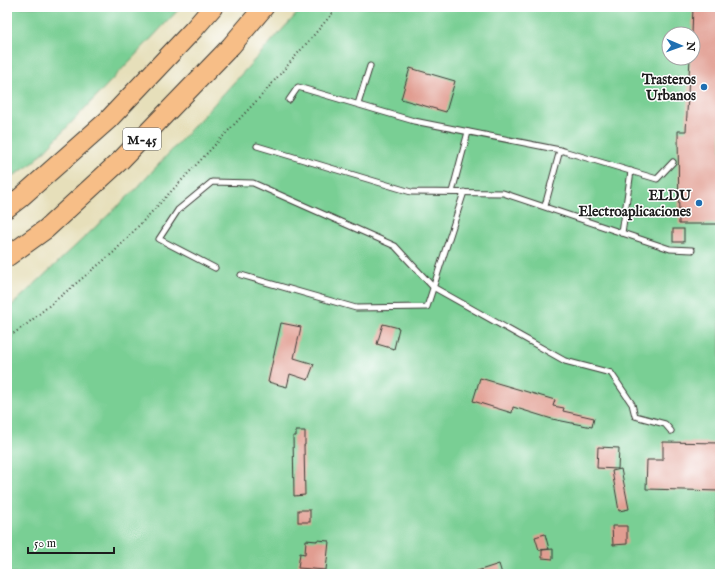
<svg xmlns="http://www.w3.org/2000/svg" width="727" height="581" viewBox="0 0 727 581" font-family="'IM FELL English',serif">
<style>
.green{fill:#79cf94;stroke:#4a7658;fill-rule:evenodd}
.building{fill:#e19d91}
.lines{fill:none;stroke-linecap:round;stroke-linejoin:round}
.lane-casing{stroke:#3a3934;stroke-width:7}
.highway-casing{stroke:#3a3934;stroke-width:21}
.path{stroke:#3a3934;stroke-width:2;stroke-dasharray:1 3;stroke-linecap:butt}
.lane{stroke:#fff;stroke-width:5}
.highway{stroke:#f7be87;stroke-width:19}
.poi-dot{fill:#1f6fb2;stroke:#fff;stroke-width:1.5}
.labels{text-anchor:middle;stroke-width:3;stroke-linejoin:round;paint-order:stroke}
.shield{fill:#fff;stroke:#606060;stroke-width:1}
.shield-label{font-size:13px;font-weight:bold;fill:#1c1c1c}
.poi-label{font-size:14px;font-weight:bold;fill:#1c1c1c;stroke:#fff;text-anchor:end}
</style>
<rect width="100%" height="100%" fill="#fff"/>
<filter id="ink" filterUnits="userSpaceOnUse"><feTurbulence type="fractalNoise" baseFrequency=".025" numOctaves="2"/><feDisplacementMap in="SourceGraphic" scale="8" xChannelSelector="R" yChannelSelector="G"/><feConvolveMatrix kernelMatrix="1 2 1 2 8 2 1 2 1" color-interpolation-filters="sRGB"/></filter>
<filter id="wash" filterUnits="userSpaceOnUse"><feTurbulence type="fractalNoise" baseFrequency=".012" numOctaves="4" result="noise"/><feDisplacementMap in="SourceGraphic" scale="16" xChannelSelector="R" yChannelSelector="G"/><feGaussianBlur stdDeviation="0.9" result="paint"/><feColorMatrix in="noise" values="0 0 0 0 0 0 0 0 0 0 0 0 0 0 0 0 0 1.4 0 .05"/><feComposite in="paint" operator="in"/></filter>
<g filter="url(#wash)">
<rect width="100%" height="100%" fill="#e6dfba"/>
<g class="green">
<polygon points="7,7 181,7 33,163 7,180"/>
<path d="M303,7H720V574H7V310L137,188ZM669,34H693V58H669Z"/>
</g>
<g id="blocks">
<g class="building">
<polygon points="693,7 720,7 720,224 679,224 678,131 686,131 690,58 693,58 693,34 692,34"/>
<polygon points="410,68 455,81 446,112 401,99"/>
<rect x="673" y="229" width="11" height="13"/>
<polygon points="281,323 301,327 294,358 314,364 308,380 290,374 287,387 268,382"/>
<polygon points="383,324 399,328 394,349 377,344"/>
<polygon points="480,378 555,400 553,406 564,408 563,411 594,418 592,427 552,419 513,407 512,413 473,401"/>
<polygon points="296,431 305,431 305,445 304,445 305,495 294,496 293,436 296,436"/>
<polygon points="663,442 720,443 720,491 646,489 647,460 663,460"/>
<polygon points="598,447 619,448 618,469 597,468"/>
<polygon points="621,469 629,509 619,511 612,471"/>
<rect x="298" y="510" width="12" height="12"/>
<polygon points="612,526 627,526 627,544 613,545"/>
<polygon points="545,534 549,549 539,550 535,537"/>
<polygon points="306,540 317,541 317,540 329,541 326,570 298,568 300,553 305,554"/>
<polygon points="553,549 553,559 542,558 542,550"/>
<polygon points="499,564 502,574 474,574 474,572"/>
</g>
</g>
</g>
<g filter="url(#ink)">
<use href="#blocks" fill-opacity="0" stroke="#3a3934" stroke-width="1"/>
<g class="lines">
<g class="lane-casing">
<g id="lane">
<polyline points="289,100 298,87 414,121 560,150 657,179 673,162"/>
<polyline points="358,104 370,66"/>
<polyline points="257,146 411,192 503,193 670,249 692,250"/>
<polyline points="452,192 468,132"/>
<polyline points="545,206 560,150"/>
<polyline points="622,233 631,171"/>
<polyline points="215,268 159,239 178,210 212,182 253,183 395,246 433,287 565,361 611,373 632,404 635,416 665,424 671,431"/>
<polyline points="241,275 356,308 427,307 464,192"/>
</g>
</g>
<g class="highway-casing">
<g id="highway">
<polyline points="7,208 20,198 108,120 194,29 213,7"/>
<polyline points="7,257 46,229 121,160 231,46 264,7"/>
</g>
</g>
<polyline class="path" points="7,338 27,324 114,252 262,95 338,7"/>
<use href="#lane" class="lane"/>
<use href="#highway" class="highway"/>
</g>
</g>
<g class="poi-dot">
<circle cx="704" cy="87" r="4"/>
<circle cx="699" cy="203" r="4"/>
</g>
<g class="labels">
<rect class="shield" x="123" y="128" width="38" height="22" rx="3"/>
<g class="shield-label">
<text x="142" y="144">M-45</text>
</g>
<g class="poi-label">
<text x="696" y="84">Trasteros<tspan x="696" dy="16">Urbanos</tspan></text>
<text x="691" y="200">ELDU<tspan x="691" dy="16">Electroaplicaciones</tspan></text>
</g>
</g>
<rect width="727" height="581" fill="none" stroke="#fff" stroke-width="24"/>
<g transform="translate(681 46) rotate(92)"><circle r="19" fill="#ffffff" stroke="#a4a4a4"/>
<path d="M0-3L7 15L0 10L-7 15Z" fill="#1f6fb2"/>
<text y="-6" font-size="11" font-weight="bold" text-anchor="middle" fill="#1c1c1c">N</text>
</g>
<path d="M28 547v6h86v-6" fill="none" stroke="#1c1c1c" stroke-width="2"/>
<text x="34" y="547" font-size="12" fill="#1c1c1c" stroke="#ffffff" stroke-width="3" paint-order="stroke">50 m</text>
</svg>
